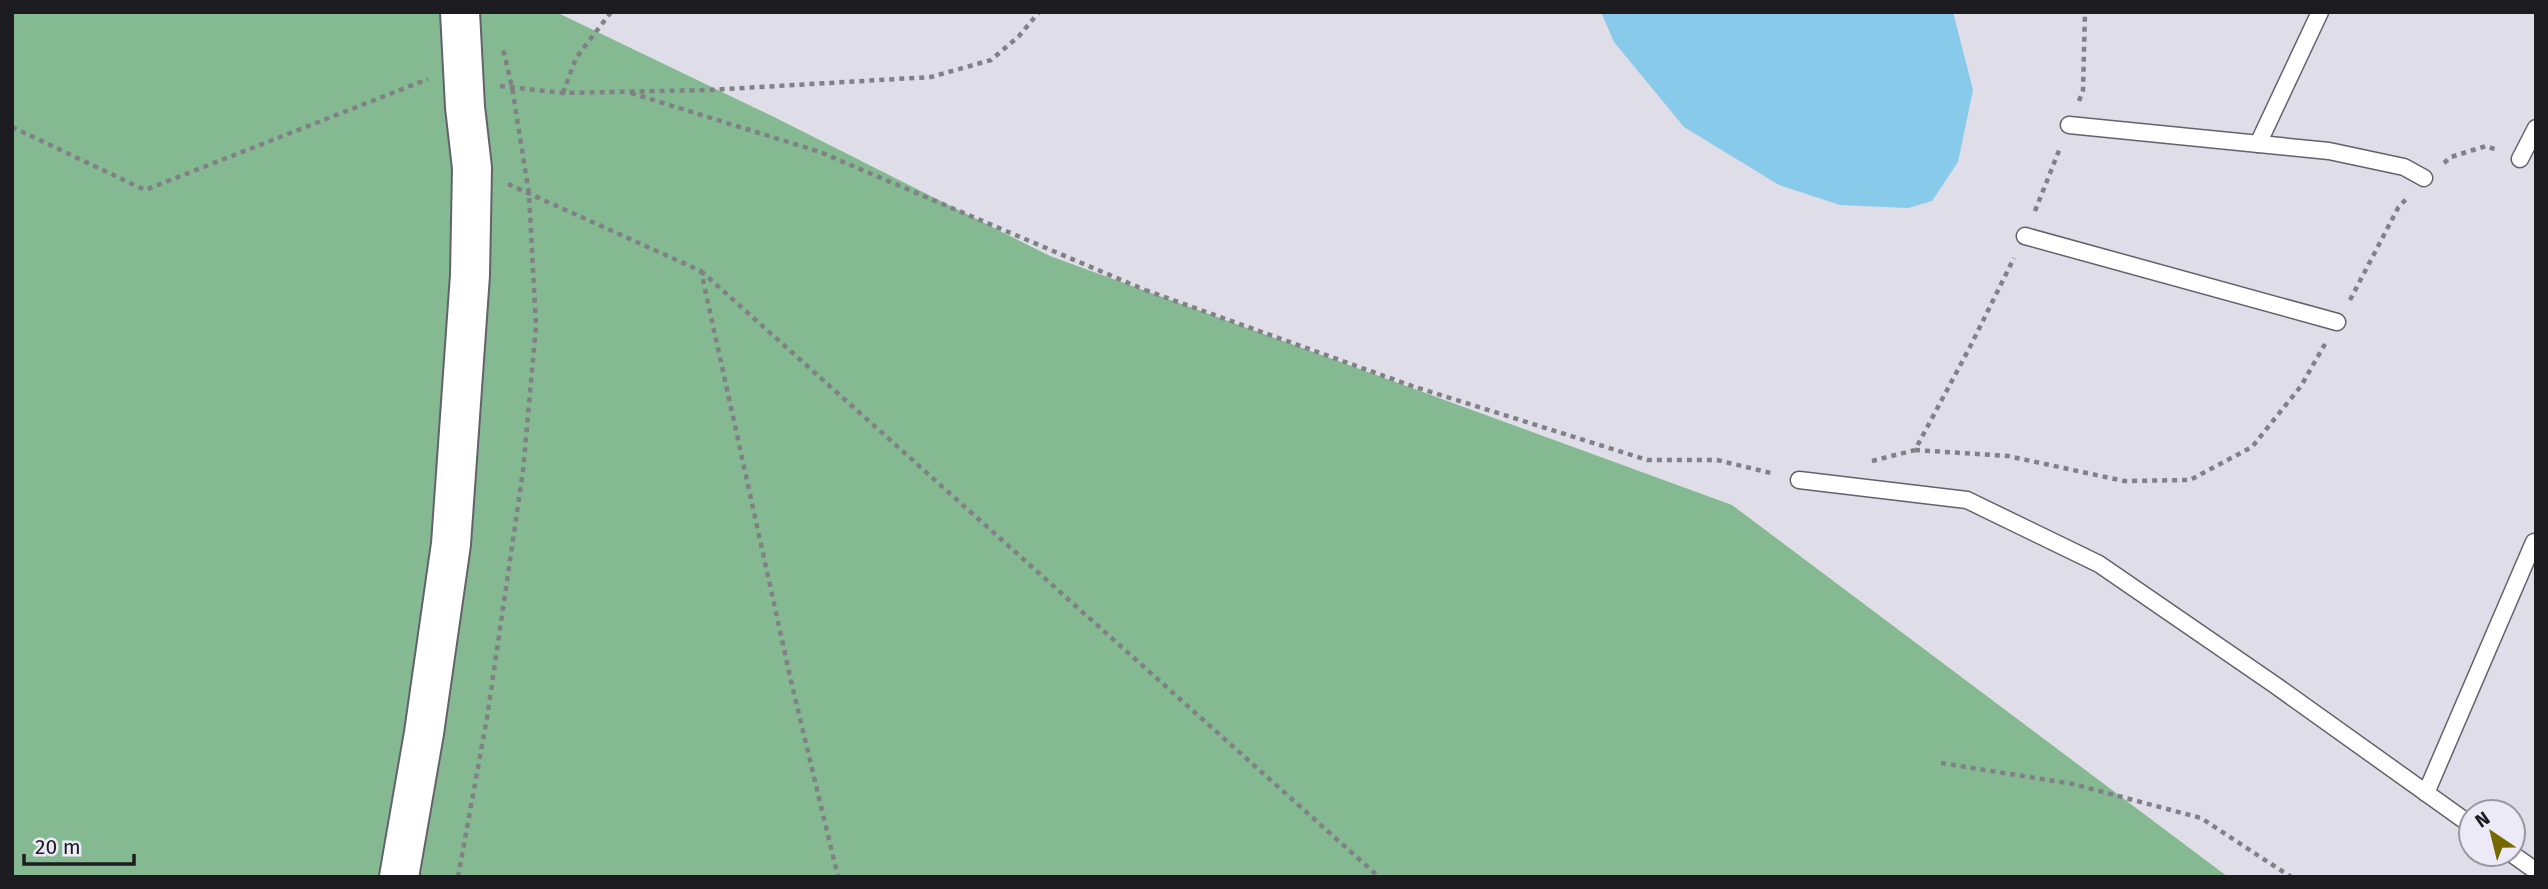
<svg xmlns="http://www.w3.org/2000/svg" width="2548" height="889" viewBox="0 0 2548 889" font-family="'Fira Sans',sans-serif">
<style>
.forest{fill:#84b991}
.water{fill:#88caea}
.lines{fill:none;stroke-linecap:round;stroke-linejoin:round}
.lane-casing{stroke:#63616b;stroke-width:19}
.secondary-casing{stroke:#63616b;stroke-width:42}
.path{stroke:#818087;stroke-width:4.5;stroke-dasharray:5 5;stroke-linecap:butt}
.lane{stroke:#fff;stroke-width:16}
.secondary{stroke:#fff;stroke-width:38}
</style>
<rect width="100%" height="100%" fill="#dfdde8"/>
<polygon class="forest" points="12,12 556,12 774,117 1050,256 1732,505 2228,877 12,877"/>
<polygon class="water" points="1601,12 1953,12 1973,90 1958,162 1932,201 1908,208 1840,205 1779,185 1684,127 1614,42"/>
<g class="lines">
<g class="lane-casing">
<g id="lane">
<polyline points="2069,125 2329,151 2404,167 2424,178"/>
<polyline points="2258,144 2320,12"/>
<polyline points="2520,159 2536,128"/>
<polyline points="2025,236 2337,322"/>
<polyline points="1799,480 1967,500 2099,564 2275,685 2471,825"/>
<polyline points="2426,793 2534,542"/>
<polyline points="2512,854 2536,871"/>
</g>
</g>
<g class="secondary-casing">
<polyline id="secondary" points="399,877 424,733 451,544 470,275 472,168 465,107 460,12"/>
</g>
<g class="path">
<polyline points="500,86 563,93 709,90 931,77 991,60 1019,36 1039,12"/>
<polyline points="563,93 576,58 611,12"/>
<polyline points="631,93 820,152 1145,290"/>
<polyline points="2079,101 2083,90 2085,12"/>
<polyline points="12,127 145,190 428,79"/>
<polyline points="2444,163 2451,157 2486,146 2497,150"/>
<polyline points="508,184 701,271 791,681 838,877"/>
<polyline points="2035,211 2060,148"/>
<polyline points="701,271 1379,877"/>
<polyline points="1145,290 1412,386 1647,460 1717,460 1775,474"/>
<polyline points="2350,300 2398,208 2407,198"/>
<polyline points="1915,450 2008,456 2124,481 2190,480 2252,447 2301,386 2325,344"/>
<polyline points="1872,461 1915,450 1970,347 2014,258"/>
<polyline points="1941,763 2073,784 2201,818 2291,877"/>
<polyline points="458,877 487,718 523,471 536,326 529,194 512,87 504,53 500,47"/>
</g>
<use href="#lane" class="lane"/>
<use href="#secondary" class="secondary"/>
</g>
<rect width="2548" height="889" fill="none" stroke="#1c1b1f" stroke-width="28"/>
<g transform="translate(2492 833) rotate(325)"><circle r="33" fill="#eceaf6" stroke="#9997a0" stroke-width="2"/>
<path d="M0-5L12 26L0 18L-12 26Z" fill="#766900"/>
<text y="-10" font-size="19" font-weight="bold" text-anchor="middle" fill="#1c1b1f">N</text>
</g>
<path d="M24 854v10h110v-10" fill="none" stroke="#1c1b1f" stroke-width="3.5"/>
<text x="35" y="854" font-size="21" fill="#1c1b1f" stroke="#eceaf6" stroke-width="5" paint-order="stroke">20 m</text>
</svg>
